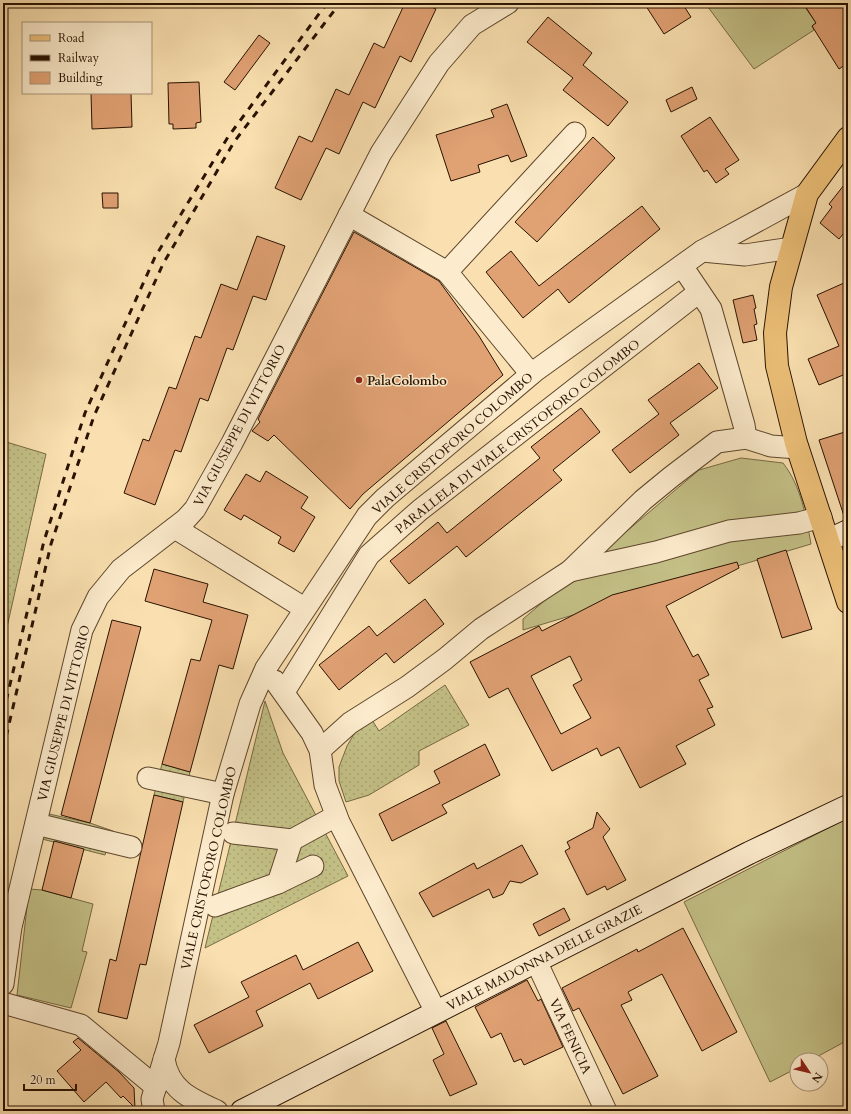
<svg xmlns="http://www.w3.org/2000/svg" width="851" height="1114" viewBox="0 0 851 1114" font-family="Cardo,serif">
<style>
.grass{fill:url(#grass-dots);stroke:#766a44}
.garden{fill:#c4c187;stroke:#766a44}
.building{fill:#e0a173;stroke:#291200;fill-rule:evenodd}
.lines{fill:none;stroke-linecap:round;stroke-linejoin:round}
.street-casing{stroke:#5d462c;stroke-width:23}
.secondary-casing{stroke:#291200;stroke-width:24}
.primary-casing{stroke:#291200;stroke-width:24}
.street{stroke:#fcebcc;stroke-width:21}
.secondary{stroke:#fcebcc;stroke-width:22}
.primary{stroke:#edc078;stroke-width:22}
.rail{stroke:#291200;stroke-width:3;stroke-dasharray:7 7;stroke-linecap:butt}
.poi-dot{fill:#8f2418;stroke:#fcebcc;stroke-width:1.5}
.labels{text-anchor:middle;stroke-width:3;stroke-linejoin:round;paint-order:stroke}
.poi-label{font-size:13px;font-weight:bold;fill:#291200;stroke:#fcebcc;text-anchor:start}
.street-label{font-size:13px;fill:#291200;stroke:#fcebcc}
</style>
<defs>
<pattern id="grass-dots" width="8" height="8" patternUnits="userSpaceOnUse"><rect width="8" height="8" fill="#c4c187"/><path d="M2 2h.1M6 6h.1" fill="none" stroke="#a8a573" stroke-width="1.8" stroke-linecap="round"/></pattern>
</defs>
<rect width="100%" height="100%" fill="#fae0b0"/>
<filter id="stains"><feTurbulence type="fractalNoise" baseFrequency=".005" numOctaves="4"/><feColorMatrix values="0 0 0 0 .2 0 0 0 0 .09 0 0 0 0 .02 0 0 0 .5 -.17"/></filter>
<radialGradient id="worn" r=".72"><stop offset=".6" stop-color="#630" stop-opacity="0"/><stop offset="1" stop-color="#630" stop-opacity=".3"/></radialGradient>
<g class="grass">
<polygon points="3,441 46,454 3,645"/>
<polygon points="445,685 469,725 419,751 419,765 369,795 346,802 339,781 339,767 347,746 357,729 372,720 379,731"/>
<polygon points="265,701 283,753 348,876 205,948"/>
<polygon points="162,764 190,772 183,802 154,795"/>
<polygon points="49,814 90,823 113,831 105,855 42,839"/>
</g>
<g class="garden">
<polygon points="705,3 802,3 816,23 812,26 814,30 754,69"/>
<path d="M741,458L783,463C801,486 806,516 811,544L523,630V619L699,470Z"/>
<polygon points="848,818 848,1040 811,1060 797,1060 797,1068 770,1082 684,902"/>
<polygon points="29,889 42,890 93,904 82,951 87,952 71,1008 17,995"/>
</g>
<g class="building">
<polygon points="405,3 422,3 436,9 411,62 400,56 375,108 363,102 339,154 326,148 301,200 275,188 299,136 312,142 336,89 349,95 374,43 384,48"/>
<polygon points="644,3 682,3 691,17 664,34"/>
<polygon points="803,3 848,3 848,63 839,69 812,26 816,23"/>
<polygon points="548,17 592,53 583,65 628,102 608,126 563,90 573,78 527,42"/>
<polygon points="259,35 270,43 235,90 224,82"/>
<polygon points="199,82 201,122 196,123 196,128 173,129 173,124 169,124 168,83"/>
<polygon points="692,87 697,99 671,112 666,100"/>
<polygon points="91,93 131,93 132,127 92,129"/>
<polygon points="507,104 527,156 511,162 508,155 478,165 480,172 451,181 436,135 494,117 491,110"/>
<polygon points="710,117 739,160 725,169 729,174 716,183 707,170 704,172 681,136"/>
<polygon points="593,137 615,158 537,242 515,222"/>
<polygon points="848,180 848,228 839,239 820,223 832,207 829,204"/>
<polygon points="102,193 118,193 118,208 103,208"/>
<polygon points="642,206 660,229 569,303 558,289 523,318 486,272 511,251 539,286"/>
<polygon points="354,232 439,281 479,336 503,375 363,494 350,509 274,435 268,441 252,431 260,422 258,419"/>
<polygon points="257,236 285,246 266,300 253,296 233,350 227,348 208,401 200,398 181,452 175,450 155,505 124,493 143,439 149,441 169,387 176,389 195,336 201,338 221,284 237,290"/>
<polygon points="844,283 848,293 848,373 819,385 808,359 839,346 817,295"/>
<polygon points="753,295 756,308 754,309 757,324 754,325 757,340 743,343 733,300"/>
<polygon points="699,363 718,388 670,423 679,435 630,473 612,450 659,414 648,400"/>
<polygon points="581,408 600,432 553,470 562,480 466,557 457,546 409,584 390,561 438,522 447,533 540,458 531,447"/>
<polygon points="848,431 848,519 845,519 819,440"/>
<polygon points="266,471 308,497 301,508 315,517 294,552 278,543 281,537 244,515 241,520 224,510 246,474 260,482"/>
<polygon points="786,550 812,629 782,638 757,559"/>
<path d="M737,562L739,568L666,606L693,657L698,654L709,675L699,680L713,707L707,709L715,725L676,746L686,764L640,788L619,747L601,756L597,748L552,771L508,688L489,698L470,662L539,626L542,631L612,595ZM570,656L582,680L573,685L591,718L561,734L531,676Z"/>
<polygon points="154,569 208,584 203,602 248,615 233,669 219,665 190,772 162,764 191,659 200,661 212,620 145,601"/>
<polygon points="425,599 444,624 394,663 386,653 339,690 319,665 369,626 377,636"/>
<polygon points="112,620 141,627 90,823 61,815"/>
<polygon points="485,744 500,775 442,805 447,813 392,841 379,814 440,783 434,771"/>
<polygon points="154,795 183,802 146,965 140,964 127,1019 98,1012 110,959 116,961"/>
<polygon points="597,812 610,829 603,837 626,880 607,890 605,886 587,895 565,851 570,848 567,842 593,828"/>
<polygon points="54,841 84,849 71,898 42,890"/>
<polygon points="522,845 538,874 521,883 510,881 503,894 493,898 489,889 433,917 419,893 474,863 477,869"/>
<polygon points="564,908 570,920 539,936 533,924"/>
<polygon points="683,928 737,1032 702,1051 662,974 628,992 632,1000 621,1005 658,1076 623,1094 579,1008 573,1011 562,988 637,949 638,952"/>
<polygon points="358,942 373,971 318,999 310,983 256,1011 263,1026 209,1053 194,1025 249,997 241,982 296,955 303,970"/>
<polygon points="527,980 538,1001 541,999 563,1047 524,1065 521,1059 514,1062 501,1033 491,1038 475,1007"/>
<polygon points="446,1021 477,1084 450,1096 433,1060 444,1054 432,1028"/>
<polygon points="78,1038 119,1072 134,1088 135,1108 123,1096 121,1098 106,1082 84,1102 57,1071 81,1050 73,1042"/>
</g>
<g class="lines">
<g class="street-casing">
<g id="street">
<polyline points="349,215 447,272 531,374"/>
<polyline points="702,251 745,255 792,248"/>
<polyline points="682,266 711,309 744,425 746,438 771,446 798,448"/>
<polyline points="447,272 575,133"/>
<polyline points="175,528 304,608"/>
<polyline points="570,571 656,552 729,531 799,523 821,517"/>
<polyline points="275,681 312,733 320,750 325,785 339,822 436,1012"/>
<polyline points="284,692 369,555 420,510 699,292"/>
<polyline points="320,750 350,723 407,687 445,659 481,629 570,571 643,500 671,477 717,442 746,438"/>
<polyline points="148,778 223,794"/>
<polyline points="36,824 131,847"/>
<polyline points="233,833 292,840 336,816"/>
<polyline points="278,883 313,866"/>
<polyline points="215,906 278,883 292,840"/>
<polyline points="536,961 606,1111"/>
<polyline points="3,984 11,927 82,630 98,597 121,569 186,519 195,509 232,443 381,153 439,63 472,25 508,3"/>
<polyline points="3,1003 81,1025 156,1087"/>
<path d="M164,1059C169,1090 191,1099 217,1111"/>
<polyline points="154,1111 152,1099 169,1043 223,794 250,704 266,668 367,516 385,498 535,371 702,251 807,194"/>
</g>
</g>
<g class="secondary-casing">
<g id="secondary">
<polyline points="829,540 848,531"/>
<polyline points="242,1111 749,853 848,806"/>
</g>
</g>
<g class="primary-casing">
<polyline id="primary" points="848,138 807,194 781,287 775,333 777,366 796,443 848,602"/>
</g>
<use href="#street" class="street"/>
<use href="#secondary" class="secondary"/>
<use href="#primary" class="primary"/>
<g class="rail">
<polyline points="3,714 44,541 85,413 155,257 228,137 327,3"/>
<polyline points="3,750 51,544 94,416 163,264 234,142 340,3"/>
</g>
</g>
<circle class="poi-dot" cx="359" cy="380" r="4"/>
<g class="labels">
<g class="poi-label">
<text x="367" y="385">PalaColombo</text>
</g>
<g class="street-label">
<text transform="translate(239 425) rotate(-62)" y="5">VIA GIUSEPPE DI VITTORIO</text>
<text transform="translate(517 436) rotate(-38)" y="5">PARALLELA DI VIALE CRISTOFORO COLOMBO</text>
<text transform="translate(452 443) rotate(-41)" y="5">VIALE CRISTOFORO COLOMBO</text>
<text transform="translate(63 713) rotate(-76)" y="5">VIA GIUSEPPE DI VITTORIO</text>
<text transform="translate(208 868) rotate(-77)" y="5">VIALE CRISTOFORO COLOMBO</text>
<text transform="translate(544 957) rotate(-27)" y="5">VIALE MADONNA DELLE GRAZIE</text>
<text transform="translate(571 1036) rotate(65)" y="5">VIA FENICIA</text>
</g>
</g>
<rect width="851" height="1114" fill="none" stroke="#fae0b0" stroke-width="16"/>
<rect x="4" y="4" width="843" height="1106" fill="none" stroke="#291200" stroke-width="2"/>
<rect x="8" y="8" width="835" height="1098" fill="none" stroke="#291200"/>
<rect x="22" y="22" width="130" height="72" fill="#fcebcc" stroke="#a8947a"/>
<rect x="30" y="35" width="20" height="6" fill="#edc078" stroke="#a8947a"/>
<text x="58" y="42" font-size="12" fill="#291200">Road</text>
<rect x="30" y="55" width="20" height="6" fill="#291200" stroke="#a8947a"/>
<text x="58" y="62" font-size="12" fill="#291200">Railway</text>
<rect x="30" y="72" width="20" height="12" fill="#e0a173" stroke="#a8947a"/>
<text x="58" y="82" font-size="12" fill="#291200">Building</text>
<g transform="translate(809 1072) rotate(125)"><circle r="19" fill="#fcebcc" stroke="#a8947a"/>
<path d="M0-3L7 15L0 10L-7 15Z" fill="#8f2418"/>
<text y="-6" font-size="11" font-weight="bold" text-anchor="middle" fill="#291200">N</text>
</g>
<path d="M24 1084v6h52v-6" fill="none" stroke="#291200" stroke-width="2"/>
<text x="30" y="1084" font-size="12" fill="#291200" stroke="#fcebcc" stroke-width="3" paint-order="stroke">20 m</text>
<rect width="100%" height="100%" filter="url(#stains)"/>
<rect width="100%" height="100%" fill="url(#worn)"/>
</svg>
